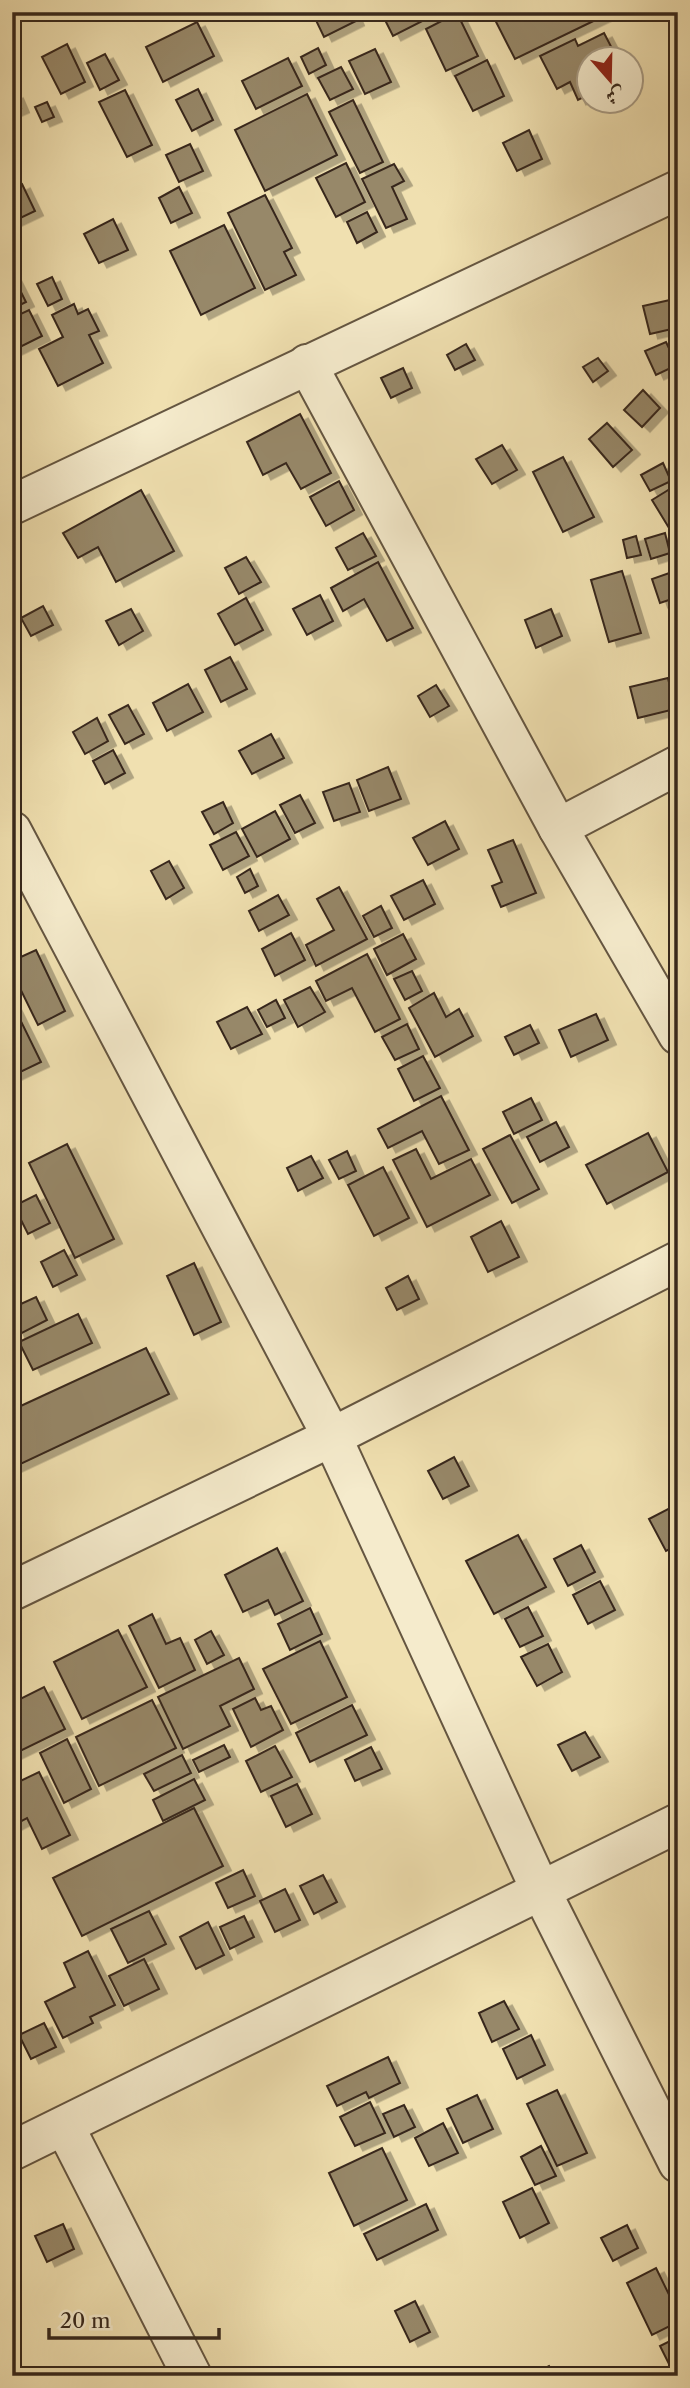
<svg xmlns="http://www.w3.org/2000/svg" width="690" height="2388" viewBox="0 0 690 2388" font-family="'Libre Caslon Text',Amiri,serif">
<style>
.building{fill:#978869;stroke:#37281c;stroke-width:2;filter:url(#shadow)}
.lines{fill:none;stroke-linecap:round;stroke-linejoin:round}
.minor-casing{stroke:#655641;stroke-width:42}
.minor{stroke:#f5ebcc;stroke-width:38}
</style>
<defs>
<filter id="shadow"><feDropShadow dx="8" dy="4.5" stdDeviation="0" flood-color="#0004"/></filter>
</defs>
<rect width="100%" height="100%" fill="#f0e0b0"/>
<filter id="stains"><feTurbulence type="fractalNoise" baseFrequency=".00286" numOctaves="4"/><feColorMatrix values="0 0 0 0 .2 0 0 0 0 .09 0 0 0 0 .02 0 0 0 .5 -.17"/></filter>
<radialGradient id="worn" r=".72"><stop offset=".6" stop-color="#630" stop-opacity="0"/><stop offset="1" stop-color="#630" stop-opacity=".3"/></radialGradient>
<g class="building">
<polygon points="312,12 352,12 356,21 324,37"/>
<polygon points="381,12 440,12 393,36"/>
<polygon points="491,12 610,12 610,13 515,59"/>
<polygon points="457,13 478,56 446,71 426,29"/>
<polygon points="197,22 214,56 163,82 146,47"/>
<polygon points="604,33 618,60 588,60 588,95 578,100 570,82 557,89 540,56 575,39 578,46"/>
<polygon points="67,44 85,82 61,94 42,57"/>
<polygon points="318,48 326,65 309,74 301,57"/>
<polygon points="375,49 391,82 365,94 349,61"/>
<polygon points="105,54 119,80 100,90 87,63"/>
<polygon points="288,58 302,86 256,109 242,81"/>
<polygon points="487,60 504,96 473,111 455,76"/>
<polygon points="341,67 353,89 330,100 318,78"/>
<polygon points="198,89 213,120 192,131 176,100"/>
<polygon points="125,90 152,145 127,157 99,102"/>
<polygon points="15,94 21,108 12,112 12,95"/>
<polygon points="307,94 337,155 265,191 235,130"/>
<polygon points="353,100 383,162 360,173 329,112"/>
<polygon points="47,102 54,117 42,122 35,107"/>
<polygon points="529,130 542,159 517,171 503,143"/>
<polygon points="190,144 203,171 179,182 166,155"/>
<polygon points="346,163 365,202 336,217 316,178"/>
<polygon points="394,164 404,181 392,187 407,219 386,228 362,179"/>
<polygon points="22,184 35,211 12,222 12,189"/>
<polygon points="179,187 192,213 171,223 159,198"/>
<polygon points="265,195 292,248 284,252 296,275 265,290 228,213"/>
<polygon points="367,212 377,232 357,243 347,222"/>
<polygon points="113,219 128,250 99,263 84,234"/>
<polygon points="224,225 255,288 201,315 170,251"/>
<polygon points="12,274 26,302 12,309"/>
<polygon points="52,277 62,299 48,306 37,284"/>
<polygon points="670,300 676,328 650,334 643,306"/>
<polygon points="74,304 78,314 88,309 99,331 89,335 103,363 58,386 39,349 63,337 52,315"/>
<polygon points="29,310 42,336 14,350 12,318"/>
<polygon points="666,342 677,365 656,375 645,351"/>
<polygon points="466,344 475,360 455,370 447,355"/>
<polygon points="598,358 608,371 593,382 583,367"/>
<polygon points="403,368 412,388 391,398 381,378"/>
<polygon points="643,390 660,408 642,427 624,410"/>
<polygon points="300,414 331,473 301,489 286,463 263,475 247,442"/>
<polygon points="607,423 632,450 613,467 589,439"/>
<polygon points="502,445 517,470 492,484 476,459"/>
<polygon points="563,457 594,517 563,532 533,472"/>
<polygon points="663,463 671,481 650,491 641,475"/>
<polygon points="339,481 354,510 326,526 310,497"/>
<polygon points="678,484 678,523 669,528 652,500"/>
<polygon points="141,490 174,551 116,582 98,547 78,558 63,533"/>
<polygon points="363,533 376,556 348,570 336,548"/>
<polygon points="665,533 670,553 651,559 645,539"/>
<polygon points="636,536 641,555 627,558 623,540"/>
<polygon points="246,557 261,582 239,594 225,568"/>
<polygon points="378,562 413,628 387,641 364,599 343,611 331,588"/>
<polygon points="678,570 678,597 660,603 652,579"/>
<polygon points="622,571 641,633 609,642 591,580"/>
<polygon points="320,595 333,621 307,635 293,609"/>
<polygon points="246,598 263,630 235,645 218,614"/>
<polygon points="43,606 53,625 31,636 21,618"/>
<polygon points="131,609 143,631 119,645 106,621"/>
<polygon points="551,609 562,636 536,648 525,620"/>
<polygon points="678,625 678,652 675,653 670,627"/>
<polygon points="230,657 247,689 221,702 205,670"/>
<polygon points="668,678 675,709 638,718 630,687"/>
<polygon points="188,684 203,712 167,731 153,703"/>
<polygon points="436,685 449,706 430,717 418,696"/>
<polygon points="128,705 144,734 125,744 109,715"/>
<polygon points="97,718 108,741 85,754 73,732"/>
<polygon points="271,734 284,758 252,774 239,751"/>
<polygon points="113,750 125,773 105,784 93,761"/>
<polygon points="388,767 401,799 369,811 357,780"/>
<polygon points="349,783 360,812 334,821 323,792"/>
<polygon points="300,795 315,823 295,833 280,805"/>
<polygon points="223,802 233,823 214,834 202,812"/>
<polygon points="275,811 290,839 257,857 242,829"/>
<polygon points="445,821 459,849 428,865 413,838"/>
<polygon points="236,832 249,856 223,870 210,845"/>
<polygon points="513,840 536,893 501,907 492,886 502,882 488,850"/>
<polygon points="169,861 184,888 166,899 151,871"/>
<polygon points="250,869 258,886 245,893 237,877"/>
<polygon points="423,880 435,904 404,920 391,896"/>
<polygon points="339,887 367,939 316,966 306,945 334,930 317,899"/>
<polygon points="278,895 289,915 259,931 249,911"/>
<polygon points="381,906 392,928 374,937 363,916"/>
<polygon points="291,933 305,960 275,976 262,949"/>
<polygon points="403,934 416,959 387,975 374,949"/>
<polygon points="36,950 65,1011 38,1025 12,972 12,961"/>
<polygon points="367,954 400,1019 375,1032 352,988 326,1001 316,981"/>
<polygon points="412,971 422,991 405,1000 394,979"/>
<polygon points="310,987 325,1012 298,1027 284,1000"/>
<polygon points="434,993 446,1017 459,1009 473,1036 435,1057 409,1008"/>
<polygon points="276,1000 285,1018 267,1027 258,1010"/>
<polygon points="12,1003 41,1062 12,1076"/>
<polygon points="247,1007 262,1034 231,1049 217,1022"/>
<polygon points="596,1014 608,1040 571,1057 559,1030"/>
<polygon points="407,1024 419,1049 395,1060 382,1037"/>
<polygon points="530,1025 539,1043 514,1055 505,1037"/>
<polygon points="423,1056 440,1088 414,1101 398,1069"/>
<polygon points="441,1096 469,1150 439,1164 422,1131 388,1148 378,1129"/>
<polygon points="531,1098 542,1120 514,1134 503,1112"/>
<polygon points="556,1122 569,1147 540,1162 527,1137"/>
<polygon points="648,1133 668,1172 607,1204 586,1165"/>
<polygon points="510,1135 539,1189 512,1203 483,1149"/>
<polygon points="67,1144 114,1239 75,1258 29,1163"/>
<polygon points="416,1149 431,1179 471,1159 490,1195 427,1227 393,1160"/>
<polygon points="347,1151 356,1171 339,1179 329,1160"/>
<polygon points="311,1156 323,1178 298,1191 287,1168"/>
<polygon points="383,1167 409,1218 374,1236 348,1185"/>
<polygon points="36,1195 50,1223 28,1234 14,1206"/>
<polygon points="501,1221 519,1257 488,1272 471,1237"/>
<polygon points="64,1250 77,1275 53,1287 41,1262"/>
<polygon points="194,1263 221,1322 194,1335 167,1276"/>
<polygon points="408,1276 419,1299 397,1310 386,1288"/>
<polygon points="36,1297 47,1320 18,1335 12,1322 12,1308"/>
<polygon points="78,1314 92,1343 33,1370 19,1342"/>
<polygon points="146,1348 169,1394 12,1468 12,1410"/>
<polygon points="678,1348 678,1369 670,1353"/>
<polygon points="454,1457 469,1486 443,1499 428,1471"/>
<polygon points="670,1508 678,1523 678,1545 666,1551 649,1519"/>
<polygon points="518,1535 546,1587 494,1614 466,1561"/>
<polygon points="581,1545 595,1572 568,1586 554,1559"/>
<polygon points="277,1548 303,1601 275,1615 268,1600 243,1612 225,1575"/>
<polygon points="600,1581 615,1610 588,1624 573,1595"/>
<polygon points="528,1607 543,1636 520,1647 505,1619"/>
<polygon points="310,1608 322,1634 290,1650 278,1624"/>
<polygon points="152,1614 166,1644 180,1638 195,1670 159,1688 129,1626"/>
<polygon points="118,1630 147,1687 82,1719 54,1662"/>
<polygon points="211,1631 224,1655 207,1664 195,1640"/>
<polygon points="320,1641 347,1697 291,1724 263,1669"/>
<polygon points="548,1644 562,1672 537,1686 521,1657"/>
<polygon points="239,1658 254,1689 220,1706 230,1726 183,1749 158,1697"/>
<polygon points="44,1687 65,1729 12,1755 12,1703"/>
<polygon points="255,1698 261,1710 271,1706 283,1730 251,1747 233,1709"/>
<polygon points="152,1700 176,1748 99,1786 76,1737"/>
<polygon points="352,1705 367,1735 310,1762 296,1733"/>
<polygon points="585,1732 600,1757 572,1771 558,1745"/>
<polygon points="67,1739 91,1789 64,1803 40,1753"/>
<polygon points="224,1745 230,1757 199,1772 193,1760"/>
<polygon points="275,1746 292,1777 261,1792 246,1761"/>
<polygon points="371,1747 382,1769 355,1781 345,1760"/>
<polygon points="182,1755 191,1773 154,1791 144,1774"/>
<polygon points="39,1772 70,1835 42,1849 27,1818 12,1826 12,1785"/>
<polygon points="194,1779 205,1800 163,1821 153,1800"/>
<polygon points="297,1784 312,1814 286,1827 271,1796"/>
<polygon points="194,1808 223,1866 82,1936 53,1878"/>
<polygon points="243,1870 255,1896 228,1908 216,1883"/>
<polygon points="323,1875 337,1902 314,1914 300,1886"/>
<polygon points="285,1889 300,1920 275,1932 260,1901"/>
<polygon points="149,1911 166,1944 128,1963 111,1929"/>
<polygon points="244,1916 254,1937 230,1949 220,1927"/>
<polygon points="208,1922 224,1955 196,1969 180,1937"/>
<polygon points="88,1951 115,2005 90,2017 93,2023 63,2038 45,2002 75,1987 64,1963"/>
<polygon points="144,1959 159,1989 124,2006 109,1976"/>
<polygon points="504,2001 519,2029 492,2042 479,2013"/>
<polygon points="44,2023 56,2047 31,2059 19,2035"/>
<polygon points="531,2035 545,2065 517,2079 503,2049"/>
<polygon points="388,2057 400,2083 369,2098 366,2092 337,2106 327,2086"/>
<polygon points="557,2090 587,2153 557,2166 527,2104"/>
<polygon points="477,2095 493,2129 463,2143 447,2109"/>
<polygon points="370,2102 385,2133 355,2146 340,2117"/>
<polygon points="404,2105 415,2127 394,2137 383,2114"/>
<polygon points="443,2123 458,2153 429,2166 415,2138"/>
<polygon points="541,2146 556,2176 535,2185 521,2157"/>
<polygon points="382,2148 407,2200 354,2226 329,2173"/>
<polygon points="532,2188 549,2223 520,2238 503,2202"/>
<polygon points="426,2204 438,2230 377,2260 364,2234"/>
<polygon points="63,2224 74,2249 47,2262 35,2236"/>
<polygon points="627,2225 638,2248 613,2261 601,2238"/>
<polygon points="656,2268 678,2313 678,2322 652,2335 627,2283"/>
<polygon points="415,2301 430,2332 410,2342 395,2311"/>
<polygon points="678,2337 678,2376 675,2376 660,2346"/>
<polygon points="549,2366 554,2376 529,2376"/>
</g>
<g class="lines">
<g class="minor-casing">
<g id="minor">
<polyline points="307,364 558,828 678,1035"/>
<polyline points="12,505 678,190"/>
<polyline points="558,828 678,765"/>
<polyline points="12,831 332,1437 540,1889 678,2163"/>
<polyline points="12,1591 332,1437 678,1261"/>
<polyline points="65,2127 192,2376"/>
<polyline points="12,2151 678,1823"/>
</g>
</g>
<use href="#minor" class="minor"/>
</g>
<rect width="690" height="2388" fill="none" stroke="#f0e0b0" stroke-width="42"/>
<rect x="14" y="14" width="662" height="2360" fill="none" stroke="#37281c" stroke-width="3.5"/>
<rect x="21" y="21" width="648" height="2346" fill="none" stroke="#37281c" stroke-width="2"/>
<g transform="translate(610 80) rotate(160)"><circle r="33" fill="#f5ebcc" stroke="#a99d86" stroke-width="2"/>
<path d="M0-5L12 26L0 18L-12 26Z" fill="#8f2418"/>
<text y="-10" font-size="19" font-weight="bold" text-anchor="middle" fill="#37281c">ش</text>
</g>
<path d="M49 2328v10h170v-10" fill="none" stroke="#37281c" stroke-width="3.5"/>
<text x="60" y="2328" font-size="21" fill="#37281c" stroke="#f5ebcc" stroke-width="5" paint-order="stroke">20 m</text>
<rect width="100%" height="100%" filter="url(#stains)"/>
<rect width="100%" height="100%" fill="url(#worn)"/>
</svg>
